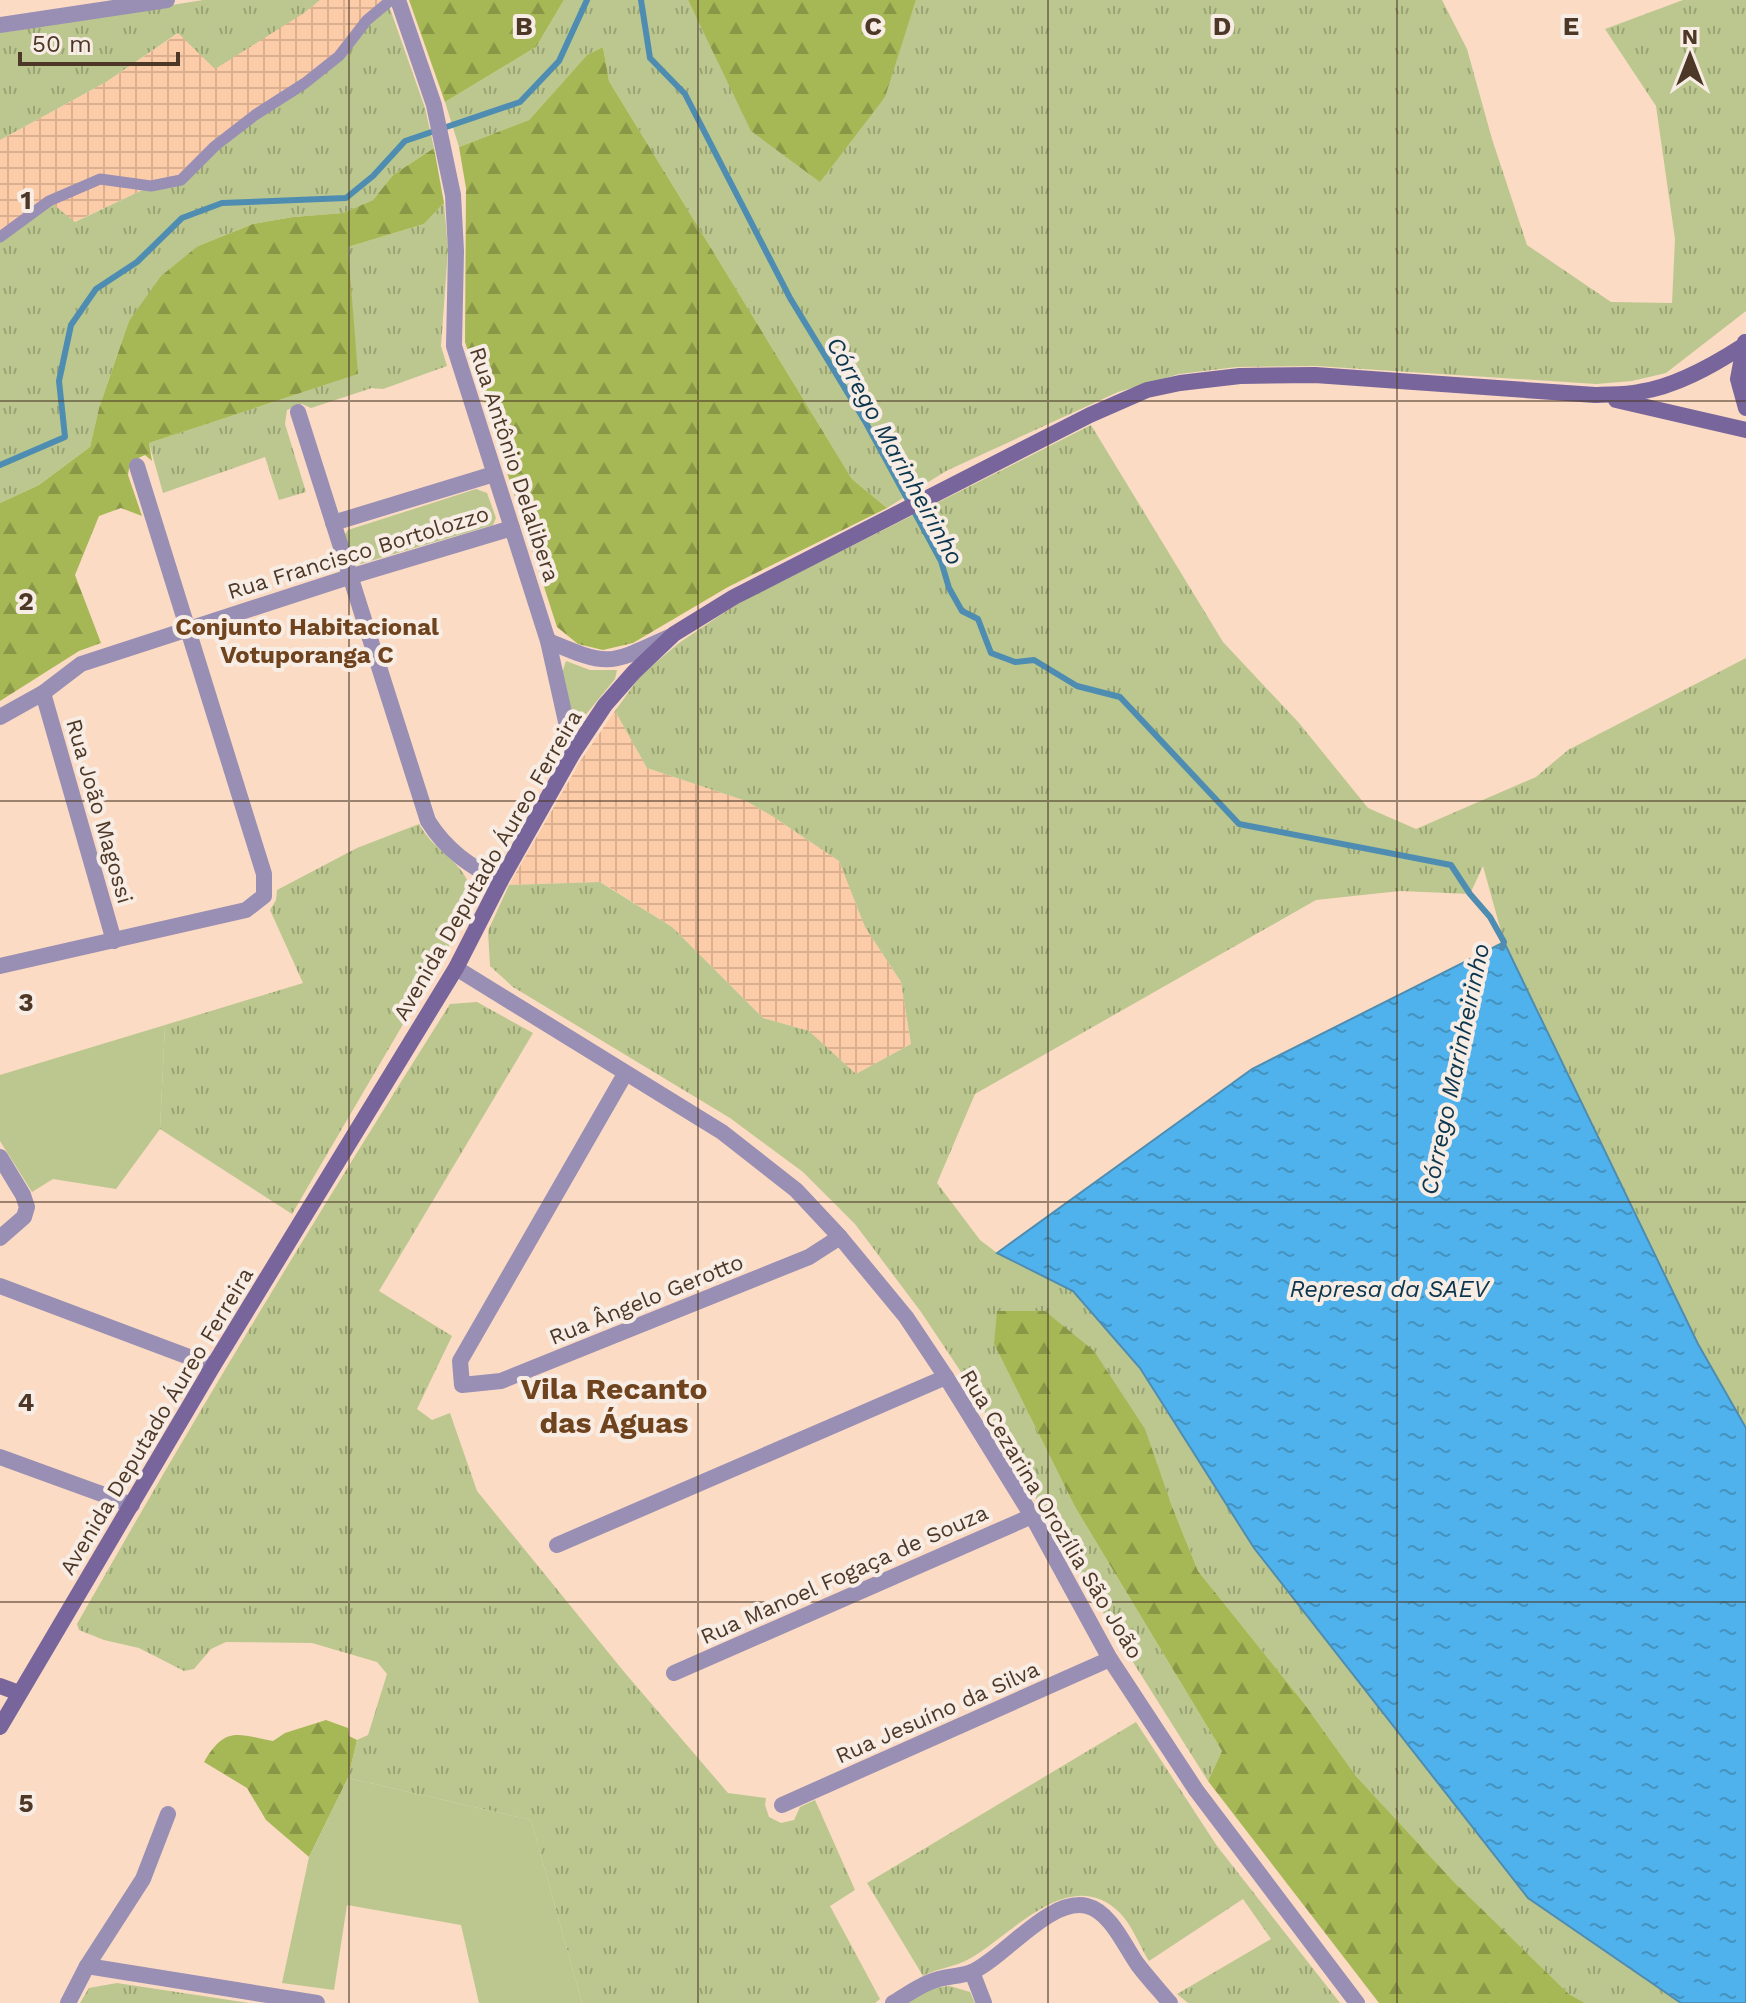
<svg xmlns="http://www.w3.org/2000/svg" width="1746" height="2003" viewBox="0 0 1746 2003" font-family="'Work Sans',sans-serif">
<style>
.industrial{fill:url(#industrial-grid)}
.grass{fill:url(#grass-tufts)}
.forest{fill:url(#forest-firs)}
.green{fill:#bbc78f}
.water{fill:url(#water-ripples);stroke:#4e8db1;stroke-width:2}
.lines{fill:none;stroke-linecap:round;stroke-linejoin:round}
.stream{stroke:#4e8db1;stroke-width:6}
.service{stroke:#998eb4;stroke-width:11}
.minor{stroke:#998eb4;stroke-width:16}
.secondary{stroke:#77659c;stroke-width:16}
.grid{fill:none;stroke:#4d3828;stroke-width:2;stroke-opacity:0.55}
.labels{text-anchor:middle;stroke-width:8;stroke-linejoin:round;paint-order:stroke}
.street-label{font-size:22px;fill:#4d3828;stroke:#f8ede5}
.water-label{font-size:24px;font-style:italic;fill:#0b364e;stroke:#f8ede5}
.neighbourhood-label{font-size:24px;font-weight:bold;fill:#6f431e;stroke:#f8ede5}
.district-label{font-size:30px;font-weight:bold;fill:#6f431e;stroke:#f8ede5}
.grid-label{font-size:26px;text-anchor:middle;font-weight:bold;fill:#4d3828;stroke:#f8ede5;stroke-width:8;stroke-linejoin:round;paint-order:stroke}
</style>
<defs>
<pattern id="industrial-grid" width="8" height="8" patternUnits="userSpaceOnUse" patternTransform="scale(2)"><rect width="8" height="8" fill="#fccca8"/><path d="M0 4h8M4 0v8" fill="none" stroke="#dab091"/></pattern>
<pattern id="grass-tufts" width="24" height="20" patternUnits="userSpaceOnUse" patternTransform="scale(2)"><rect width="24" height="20" fill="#bbc78f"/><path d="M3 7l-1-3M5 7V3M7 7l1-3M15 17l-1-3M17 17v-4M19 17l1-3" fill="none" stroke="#9aa375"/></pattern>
<pattern id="forest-firs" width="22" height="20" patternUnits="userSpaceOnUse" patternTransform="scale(2)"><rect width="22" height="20" fill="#a6b856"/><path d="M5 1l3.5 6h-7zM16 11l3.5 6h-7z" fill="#899747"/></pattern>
<pattern id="water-ripples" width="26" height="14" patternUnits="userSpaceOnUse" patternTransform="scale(2)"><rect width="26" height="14" fill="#4fb2ec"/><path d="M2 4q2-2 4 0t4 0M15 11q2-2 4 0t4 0" fill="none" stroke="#4492bf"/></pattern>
</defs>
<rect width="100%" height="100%" fill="#fbdbc3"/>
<g class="industrial">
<polygon points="320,0 385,0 339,56 181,180 151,186 74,222 0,237 0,140 106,82 179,33 304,13"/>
<polygon points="615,711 647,768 746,801 772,816 839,861 865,927 901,982 911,1044 856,1074 809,1031 763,1018 672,927 601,882 509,885 581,760"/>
</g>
<g class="grass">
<polygon points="203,0 320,0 304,13 215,69 178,33 106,82 0,140 0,33"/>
<polygon points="564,0 688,0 714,51 884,97 916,0 1442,0 1467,49 1492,139 1527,245 1611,302 1672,303 1675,239 1656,106 1605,29 1683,0 1746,0 1746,311 1666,373 1632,381 1596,384 1316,366 1237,367 1179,374 1118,392 946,471 887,508 852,479 609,81 603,47 587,55 529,120 459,147 445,102 536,47"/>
<polygon points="388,3 425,108 434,148 393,175 373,200 343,213 293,217 253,224 198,246 129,321 99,408 90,447 39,485 0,503 0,237 49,201 75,222 151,186 181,180 215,146 305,83"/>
<polygon points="444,203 448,250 441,346 447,366 383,389 372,388 311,408 302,404 287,410 285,424 306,492 279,500 265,457 163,493 149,443 357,374 348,247 424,224"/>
<polygon points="1091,425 1223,642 1299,723 1368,808 1416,829 1536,777 1568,750 1746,658 1746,1428 1698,1344 1504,942 1483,866 1470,894 1400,891 1316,900 975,1094 937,1183 980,1240 997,1253 1073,1291 1140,1368 1254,1548 1528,1898 1681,2003 1585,2003 1569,1994 1453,1881 1356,1776 1303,1702 1198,1571 1170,1501 994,1344 1075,1507 1222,1751 1208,1781 1126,1651 961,1372 921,1312 855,1224 803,1172 730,1118 513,987 490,966 488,931 509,885 600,882 672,927 763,1018 809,1031 856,1074 911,1044 901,982 865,927 839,861 772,816 746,801 647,768 615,711 641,675 679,643 737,604"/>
<path d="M419,824C438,858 468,859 474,903L292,1214L160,1129L165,1025L303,983L270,910L276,900L277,890L357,848Z"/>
<path d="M477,1002L533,1033L379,1291L452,1336L417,1409L432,1420L450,1413L477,1491L625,1673L728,1793L766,1798L765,1805L769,1817L781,1823L794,1820L800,1807L815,1800L855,1890L830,1906L880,1999L875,2003H582L531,1820L348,1778L357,1740L368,1735L387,1674L377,1662L312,1643L226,1642L211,1649L194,1669L184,1671L139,1648L104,1640L79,1630L77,1624C196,1414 321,1208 450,1004Z"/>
<path d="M1136,1722L1217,1846L1340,2003H1188L1177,1994L1271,1939L1243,1899L1149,1961C1140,1947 1132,1925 1120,1913C1070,1863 1012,1935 969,1959C955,1967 938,1968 923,1976L867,1883Z"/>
<polygon points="117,1983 249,2003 80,2003 89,1988"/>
<polygon points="950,1986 970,1992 975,2003 906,2003 930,1988"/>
</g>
<g class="forest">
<polygon points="409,0 564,0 536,47 445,102"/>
<polygon points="688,0 916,0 885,97 820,182 751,131"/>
<polygon points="603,47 609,81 852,479 887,508 728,587 633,643 603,650 578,644 557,627 465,342 466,188 459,147 529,120 587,55"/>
<polygon points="434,148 444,203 424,224 348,247 358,374 149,443 152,461 145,455 130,462 128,475 142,516 121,508 99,516 75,575 101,643 79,651 0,701 0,503 39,485 90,447 99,408 129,321 161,276 198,246 253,224 293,217 343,213 373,200 393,175"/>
<polygon points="997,1311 1045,1311 1094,1351 1145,1429 1170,1501 1198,1571 1303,1702 1356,1776 1453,1881 1569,1994 1585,2003 1379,2003 1208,1781 1222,1751 1075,1507 994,1344"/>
<path d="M326,1720L348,1728L349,1736L357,1740L348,1778L309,1857L266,1820L247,1788L204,1762C225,1726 237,1734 273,1741L285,1733Z"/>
</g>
<g class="green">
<polygon points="476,489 487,493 496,518 493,525 360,564 352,562 344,536 348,530"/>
<polygon points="566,661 590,670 617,670 615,679 574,729 562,673"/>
<polygon points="165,1025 160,1129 116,1189 53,1179 32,1192 0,1141 0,1075"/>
<polygon points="348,1778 531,1820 582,2003 479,2003 461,1925 347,1905 334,1990 282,1983 309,1857"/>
</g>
<polygon class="water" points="1504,942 1698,1344 1746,1428 1746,2003 1681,2003 1528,1898 1254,1548 1140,1368 1073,1291 997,1253 1252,1069"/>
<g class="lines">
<g class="stream">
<polyline points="641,0 650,58 685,94 790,298 866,423 941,561 949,588 962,611 978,619 991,653 1015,662 1034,660 1077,686 1120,697 1239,824 1451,865 1470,894 1490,917 1504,942 1502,948"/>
<polyline points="0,465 65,437 59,381 71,325 96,289 137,262 182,218 222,203 346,198 373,176 405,141 520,102 559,61 587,0"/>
</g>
<polyline class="service" points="0,237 49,201 100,179 151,186 181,180 215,146 255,115 305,83 339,56 367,20 391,0"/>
<g class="minor">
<polyline points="398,0 434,105 453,195 456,251 454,346 548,641 573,753"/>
<polyline points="0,25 167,0"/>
<path d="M298,412L428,821C446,850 470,866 500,882"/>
<polyline points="333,523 494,474"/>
<path d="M548,641C610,667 608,665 669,637"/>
<polyline points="43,693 114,941"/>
<polyline points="0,717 43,693 81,664 349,577 512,528"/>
<polyline points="0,966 246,910 264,896 264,874 137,466"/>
<polyline points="456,968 722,1132 796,1190 840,1237 906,1317 946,1377 1032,1516 1110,1659 1196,1790 1357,2003"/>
<polyline points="625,1074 460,1361 462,1385 501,1381 809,1257 840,1237"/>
<polyline points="0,1157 23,1195 27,1207 24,1217 0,1238"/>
<polyline points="0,1286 213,1366"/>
<polyline points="0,1457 132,1505"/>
<polyline points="557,1545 946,1377"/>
<polyline points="674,1673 1032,1516"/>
<polyline points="782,1805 1110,1659"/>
<polyline points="87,1966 317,2003"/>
<polyline points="972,1972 984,2003"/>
<polyline points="68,2003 87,1966 143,1879 168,1814"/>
<path d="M893,2003C905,1996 917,1987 930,1982C943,1976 959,1977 972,1972C1005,1957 1050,1897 1087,1906C1111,1912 1125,1947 1138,1965C1148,1978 1159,1990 1170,2003"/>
</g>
<g class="secondary">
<polyline points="1745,342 1738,379 1746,408"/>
<polyline points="1616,400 1746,430"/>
<polyline points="0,1686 19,1693"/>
<path d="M0,1727L213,1366L456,968L500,882L573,753L605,705L634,672L674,634L734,597L1090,415L1147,390L1180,383L1240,376L1315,375L1595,395C1609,394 1625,395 1639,392C1675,387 1712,366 1743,346"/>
</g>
</g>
<path class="grid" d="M349,0V2003M698,0V2003M1048,0V2003M1397,0V2003M0,401H1746M0,801H1746M0,1202H1746M0,1602H1746"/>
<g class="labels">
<g class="street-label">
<text transform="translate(515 464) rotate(72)" y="8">Rua Antônio Delalibera</text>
<text transform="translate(358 552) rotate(-17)" y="8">Rua Francisco Bortolozzo</text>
<text transform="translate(100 811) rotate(74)" y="8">Rua João Magossi</text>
<text transform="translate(487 865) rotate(-60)" y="8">Avenida Deputado Áureo Ferreira</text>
<text transform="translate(646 1299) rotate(-22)" y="8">Rua Ângelo Gerotto</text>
<text transform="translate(156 1421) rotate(-59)" y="8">Avenida Deputado Áureo Ferreira</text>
<text transform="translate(1052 1514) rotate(59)" y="8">Rua Cezarina Orozília São João</text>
<text transform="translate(844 1574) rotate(-24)" y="8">Rua Manoel Fogaça de Souza</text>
<text transform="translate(937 1712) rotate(-24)" y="8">Rua Jesuíno da Silva</text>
</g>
<g class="water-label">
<text transform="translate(895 451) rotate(61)" y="8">Córrego Marinheirinho</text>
<text transform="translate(1455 1069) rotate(-78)" y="8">Córrego Marinheirinho</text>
<text x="1389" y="1297">Represa da SAEV</text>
</g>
<g class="neighbourhood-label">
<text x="307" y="635">Conjunto Habitacional<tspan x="307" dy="28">Votuporanga C</tspan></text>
</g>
<g class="district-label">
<text x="614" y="1399">Vila Recanto<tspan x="614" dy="34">das Águas</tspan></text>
</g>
</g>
<g class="grid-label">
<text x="524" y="35">B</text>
<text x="873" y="35">C</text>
<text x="1222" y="35">D</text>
<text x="1571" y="35">E</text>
<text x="26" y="209">1</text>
<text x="26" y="610">2</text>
<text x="26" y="1011">3</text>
<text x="26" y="1411">4</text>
<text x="26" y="1812">5</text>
</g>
<g transform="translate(1690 56)" stroke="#f8ede5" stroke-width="6" paint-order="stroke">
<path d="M0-6L14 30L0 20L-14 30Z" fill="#4d3828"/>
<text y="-12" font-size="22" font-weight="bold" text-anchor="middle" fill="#4d3828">N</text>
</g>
<path d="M20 52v12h158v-12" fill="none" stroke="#4d3828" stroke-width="4"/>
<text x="32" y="52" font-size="24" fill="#4d3828" stroke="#f8ede5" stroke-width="6" paint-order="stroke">50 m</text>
</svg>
